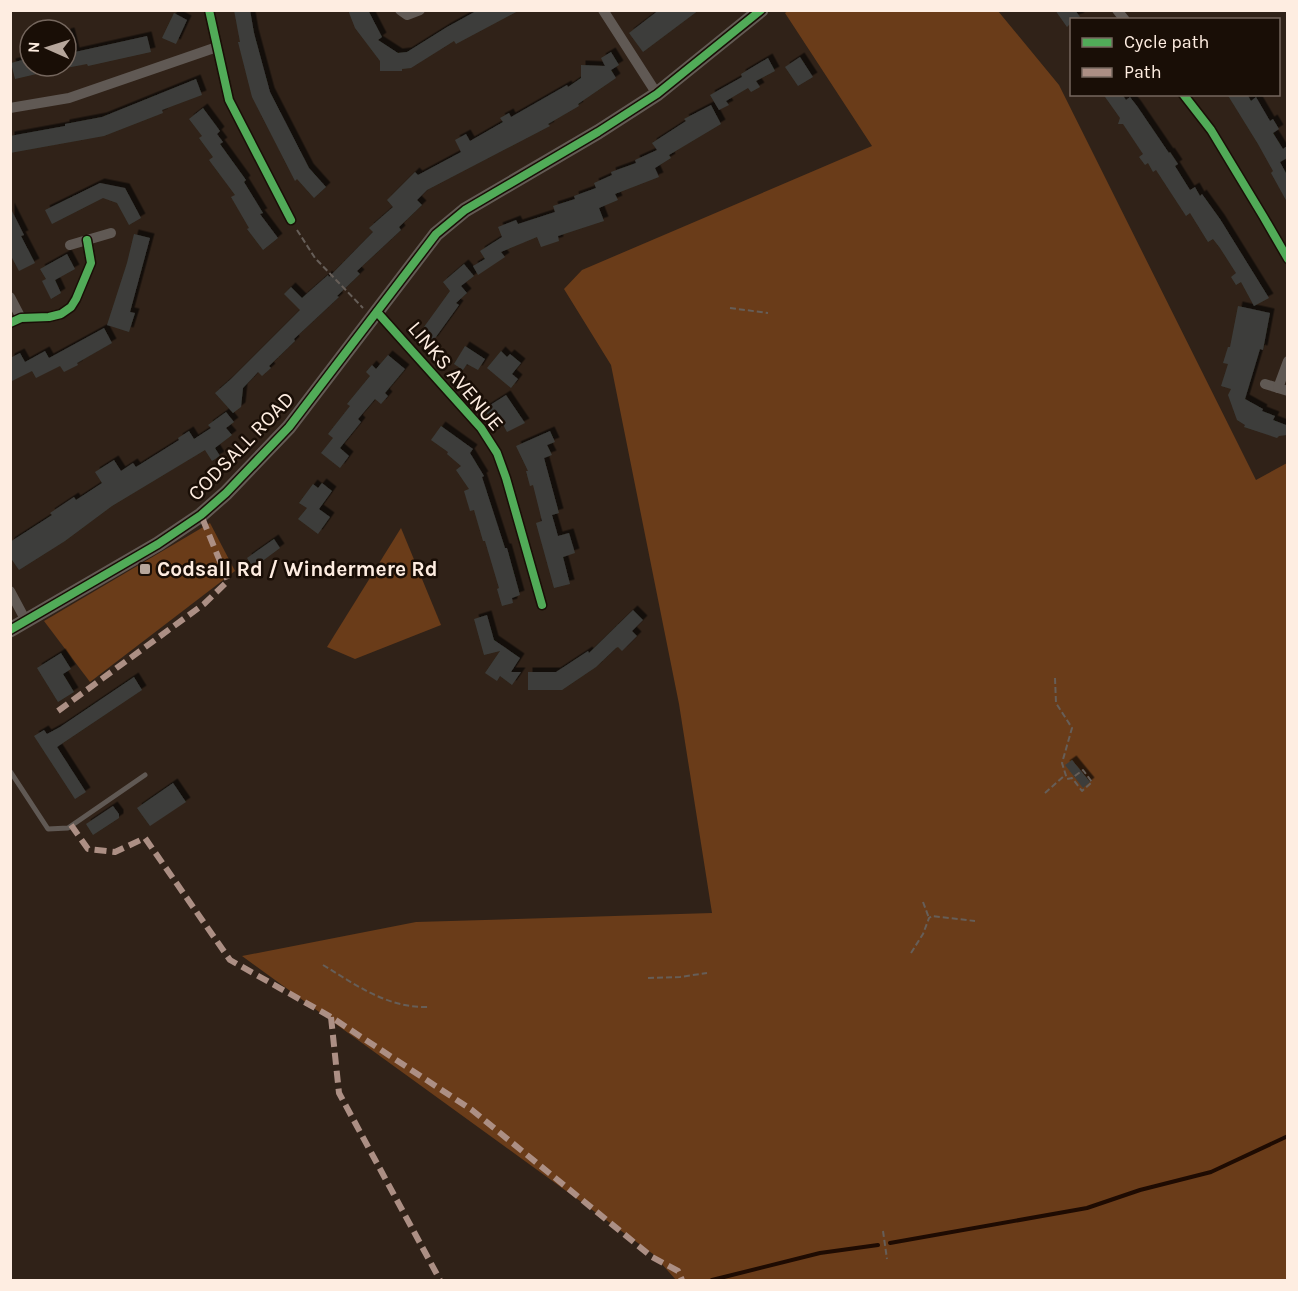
<svg xmlns="http://www.w3.org/2000/svg" width="1298" height="1291" viewBox="0 0 1298 1291" font-family="Karla,sans-serif">
<style>
.green{fill:#6a3c19}
.lines{fill:none;stroke-linecap:round;stroke-linejoin:round}
.stream{stroke:#1e0b02;stroke-width:4}
.building{fill:#3c3e3b;filter:url(#shadow)}
.path{stroke:#665e58;stroke-width:2;stroke-dasharray:6 3;stroke-linecap:butt}
.lane{stroke:#605954;stroke-width:5}
.street{stroke:#605954;stroke-width:10}
.secondary{stroke:#635a54;stroke-width:15}
.quiet{stroke:#ac8f84;stroke-width:6;stroke-dasharray:12 6;stroke-linecap:butt}
.cycleway-casing{stroke:#190e06;stroke-width:11}
.cycleway{stroke:#51ab58;stroke-width:8}
.poi-dot{fill:#b6a69b;stroke:#190e06;stroke-width:2}
.labels{text-anchor:middle;stroke-width:5;stroke-linejoin:round;paint-order:stroke}
.street-label{font-size:21px;fill:#feede1;stroke:#190e06}
.poi-label{font-size:21px;font-weight:bold;fill:#feede1;stroke:#190e06;text-anchor:start}
</style>
<defs>
<filter id="shadow"><feDropShadow dx="4.5" dy="-4.5" stdDeviation="0" flood-color="#0009"/></filter>
</defs>
<rect width="100%" height="100%" fill="#302218"/>
<g class="green">
<polygon points="788,11 998,11 1059,85 1256,480 1287,463 1287,1280 676,1280 653,1254 242,956 416,922 712,913 679,704 611,365 564,289 582,270 872,146 785,13"/>
<polygon points="210,523 235,571 90,682 44,621"/>
<polygon points="401,528 441,625 355,659 327,647"/>
</g>
<g class="lines">
<g class="stream">
<polyline points="890,1243 1087,1208 1140,1190 1211,1172 1288,1136"/>
<polyline points="712,1280 820,1253 878,1245"/>
</g>
</g>
<g class="building">
<polygon points="234,10 250,10 254,33 270,92 309,168 326,187 314,198 297,179 295,181 252,97 238,42 240,42"/>
<polygon points="348,10 368,10 382,37 378,40 398,53 407,52 447,27 478,10 520,10 456,44 454,41 411,68 402,69 402,71 380,71 380,61 355,28"/>
<polygon points="659,10 699,10 643,52 629,33"/>
<polygon points="1055,10 1075,10 1080,17 1071,20 1071,23 1067,27"/>
<polygon points="174,13 187,20 176,44 162,38"/>
<polygon points="70,32 75,52 147,36 151,52 88,66 87,64 66,68 66,33"/>
<polygon points="611,52 619,65 611,70 616,78 578,104 579,106 548,124 550,126 427,190 417,200 422,205 399,227 401,230 357,271 360,274 337,296 339,297 294,339 295,341 269,366 271,368 262,376 258,372 243,388 241,407 233,413 215,393 231,379 300,310 284,294 291,287 302,298 328,275 329,277 373,232 369,228 393,207 387,200 415,172 418,175 461,152 455,140 466,134 470,141 503,122 500,118 509,113 511,117 567,85 568,87 581,78 581,65 605,66 601,58"/>
<polygon points="800,57 813,77 798,86 785,67"/>
<polygon points="30,58 30,66 53,66 54,70 15,79 11,63"/>
<polygon points="768,58 775,71 756,81 760,87 751,92 748,88 726,101 729,105 719,110 710,95 742,77 741,74"/>
<polygon points="196,79 202,95 162,110 163,113 104,136 10,153 10,136 65,126 65,124 102,117"/>
<polygon points="1103,94 1122,94 1126,100 1130,97 1137,106 1169,153 1170,152 1178,164 1175,166 1190,190 1195,187 1200,196 1202,194 1220,219 1269,298 1254,306 1241,282 1236,285 1231,277 1236,273 1220,248 1213,239 1208,242 1190,213 1186,216 1156,170 1153,172 1148,163 1145,165 1139,157 1143,154 1123,124 1118,124 1120,118"/>
<polygon points="1227,94 1247,94 1251,101 1256,97 1270,121 1273,119 1279,129 1273,133 1283,149 1287,146 1287,158 1280,162 1287,175 1287,202 1271,173 1273,171 1258,144"/>
<polygon points="711,105 721,124 669,155 671,158 655,168 659,177 615,194 618,200 599,208 604,221 558,236 559,241 541,247 537,237 501,252 505,257 478,275 473,266 485,259 480,251 502,237 498,227 516,220 518,224 555,212 553,206 575,199 574,196 596,188 594,183 612,175 611,172 636,163 635,160 657,150 652,143 686,121 684,119"/>
<polygon points="203,108 220,131 217,134 223,142 220,144 246,180 244,182 263,213 260,214 278,238 263,250 247,229 249,228 231,197 235,195 209,160 213,157 199,138 202,136 189,119"/>
<polygon points="100,183 125,188 141,218 129,225 117,203 103,198 52,224 45,210"/>
<polygon points="10,207 24,235 21,236 35,263 19,271 10,254"/>
<polygon points="134,234 150,238 130,312 135,313 129,332 107,325 127,263"/>
<polygon points="67,254 75,269 55,280 61,293 51,299 42,281 46,279 40,269"/>
<polygon points="464,264 474,276 461,286 467,293 456,303 459,305 433,341 430,339 426,345 416,338 450,291 443,282"/>
<polygon points="1238,306 1270,313 1263,350 1260,349 1245,399 1263,409 1262,411 1275,416 1273,420 1286,425 1287,435 1279,436 1277,438 1244,427 1245,425 1237,420 1228,395 1231,389 1221,386 1228,364 1223,363 1228,347 1230,347"/>
<polygon points="104,328 112,343 77,363 78,365 64,372 60,366 36,378 32,371 10,382 10,358 20,353 25,362 45,351 49,358"/>
<polygon points="465,346 485,359 478,370 467,364 463,370 454,364"/>
<polygon points="501,351 507,357 510,354 521,363 512,374 518,379 511,388 487,368"/>
<polygon points="388,355 405,369 385,393 388,396 381,404 375,399 358,419 361,422 340,448 349,456 340,468 321,453 333,438 328,434 350,406 347,404 370,376 366,372 372,365 376,369"/>
<polygon points="506,395 525,423 507,432 499,417 492,421 484,409"/>
<polygon points="226,412 234,422 226,428 232,435 215,448 220,456 212,461 205,450 112,506 65,541 19,570 10,557 10,542 52,515 50,513 74,497 76,500 102,483 95,472 114,460 121,471 133,463 136,467 179,440 178,438 189,431 194,439 211,428 208,425"/>
<polygon points="441,426 473,449 470,453 484,476 482,477 505,548 507,548 520,595 512,598 513,603 502,606 497,589 499,588 485,541 483,541 474,510 470,511 464,491 469,489 456,470 461,466 447,454 448,452 431,440"/>
<polygon points="550,431 555,442 547,445 552,455 544,458 559,513 552,515 558,536 569,533 575,553 563,557 570,584 554,588 536,523 542,521 533,485 530,486 526,471 528,471 516,446"/>
<polygon points="322,483 332,491 319,509 330,517 318,534 298,519 307,508 299,503 313,484 318,488"/>
<polygon points="274,539 280,548 253,568 247,558"/>
<polygon points="633,610 643,620 632,631 637,636 622,651 618,647 616,648 596,667 562,690 528,690 528,672 556,672 588,651 589,653"/>
<polygon points="487,615 494,640 520,658 511,672 521,672 512,685 500,676 497,681 485,673 500,651 484,655 474,619"/>
<polygon points="61,653 71,669 63,674 74,692 58,702 37,668"/>
<polygon points="134,677 142,690 57,747 86,792 75,799 34,736 44,730 47,734 60,727"/>
<polygon points="1072,760 1090,782 1083,788 1065,765"/>
<polygon points="173,783 186,802 150,826 137,808"/>
<polygon points="113,806 119,814 119,818 93,835 86,824"/>
</g>
<g class="lines">
<g class="path">
<polyline points="297,230 315,258 363,308"/>
<polyline points="730,308 768,313"/>
<polyline points="1055,678 1056,703 1072,728 1062,763 1067,779 1072,778 1082,791 1092,782 1083,770 1072,778"/>
<polyline points="1045,793 1065,775"/>
<polyline points="923,902 929,918"/>
<polyline points="911,953 923,934 929,918 932,916 975,921"/>
<path d="M323,965C356,985 387,1008 428,1007"/>
<polyline points="648,978 680,977 707,973"/>
<polyline points="883,1231 887,1259"/>
</g>
<polyline class="lane" points="10,771 48,829 68,828 145,775"/>
<g class="street">
<polyline points="209,10 229,100 291,220"/>
<polyline points="400,10 407,15 420,10"/>
<polyline points="603,10 657,94"/>
<polyline points="1117,10 1125,20"/>
<polyline points="1183,94 1211,130 1263,216 1288,259"/>
<polyline points="10,108 69,98 217,47"/>
<polyline points="70,245 111,233"/>
<polyline points="10,297 21,318"/>
<polyline points="377,312 481,428 497,453 506,478 542,605"/>
<polyline points="10,323 21,318 49,317 61,314 71,307 76,299 91,263 87,240"/>
<polyline points="1265,384 1288,391"/>
<polyline points="1278,388 1288,361"/>
<polyline points="10,591 26,621"/>
</g>
<polyline class="secondary" points="10,630 158,544 201,515 226,493 289,427 436,234 465,210 598,132 657,94 761,10"/>
<g class="quiet">
<polyline points="58,711 204,604 228,581 201,515"/>
<polyline points="71,825 88,849 115,852 145,838 230,960 331,1017 472,1110 652,1257 678,1271 682,1280"/>
<polyline points="331,1017 339,1093 440,1280"/>
</g>
<g class="cycleway-casing">
<g id="cycleway">
<polyline points="209,10 229,100 291,220"/>
<polyline points="1183,94 1211,130 1263,216 1288,259"/>
<polyline points="377,312 481,428 497,453 506,478 542,605"/>
<polyline points="10,323 21,318 49,317 61,314 71,307 76,299 91,263 87,240"/>
<polyline points="10,630 158,544 201,515 226,493 289,427 436,234 465,210 598,132 657,94 761,10"/>
</g>
</g>
<use href="#cycleway" class="cycleway"/>
</g>
<rect class="poi-dot" x="139" y="563" width="12" height="12" rx="3"/>
<g class="labels">
<g class="street-label">
<text transform="translate(456 376) rotate(50)" y="7">LINKS AVENUE</text>
<text transform="translate(241 446) rotate(-46)" y="7">CODSALL ROAD</text>
</g>
<g class="poi-label">
<text x="157" y="576">Codsall Rd / Windermere Rd</text>
</g>
</g>
<rect width="1298" height="1291" fill="none" stroke="#feede1" stroke-width="24"/>
<rect x="1070" y="18" width="210" height="78" fill="#190e06" stroke="#75675e" stroke-width="1.5"/>
<rect x="1082" y="38" width="30" height="9" fill="#51ab58" stroke="#75675e" stroke-width="1.5"/>
<text x="1124" y="48" font-size="18" fill="#feede1">Cycle path</text>
<rect x="1082" y="68" width="30" height="9" fill="#ac8f84" stroke="#75675e" stroke-width="1.5"/>
<text x="1124" y="78" font-size="18" fill="#feede1">Path</text>
<g transform="translate(48 48) rotate(273)"><circle r="28" fill="#190e06" stroke="#75675e" stroke-width="1.5"/>
<path d="M0-4.5L10 22L0 15L-10 22Z" fill="#b6a69b"/>
<text y="-9" font-size="16" font-weight="bold" text-anchor="middle" fill="#feede1">N</text>
</g>
</svg>
